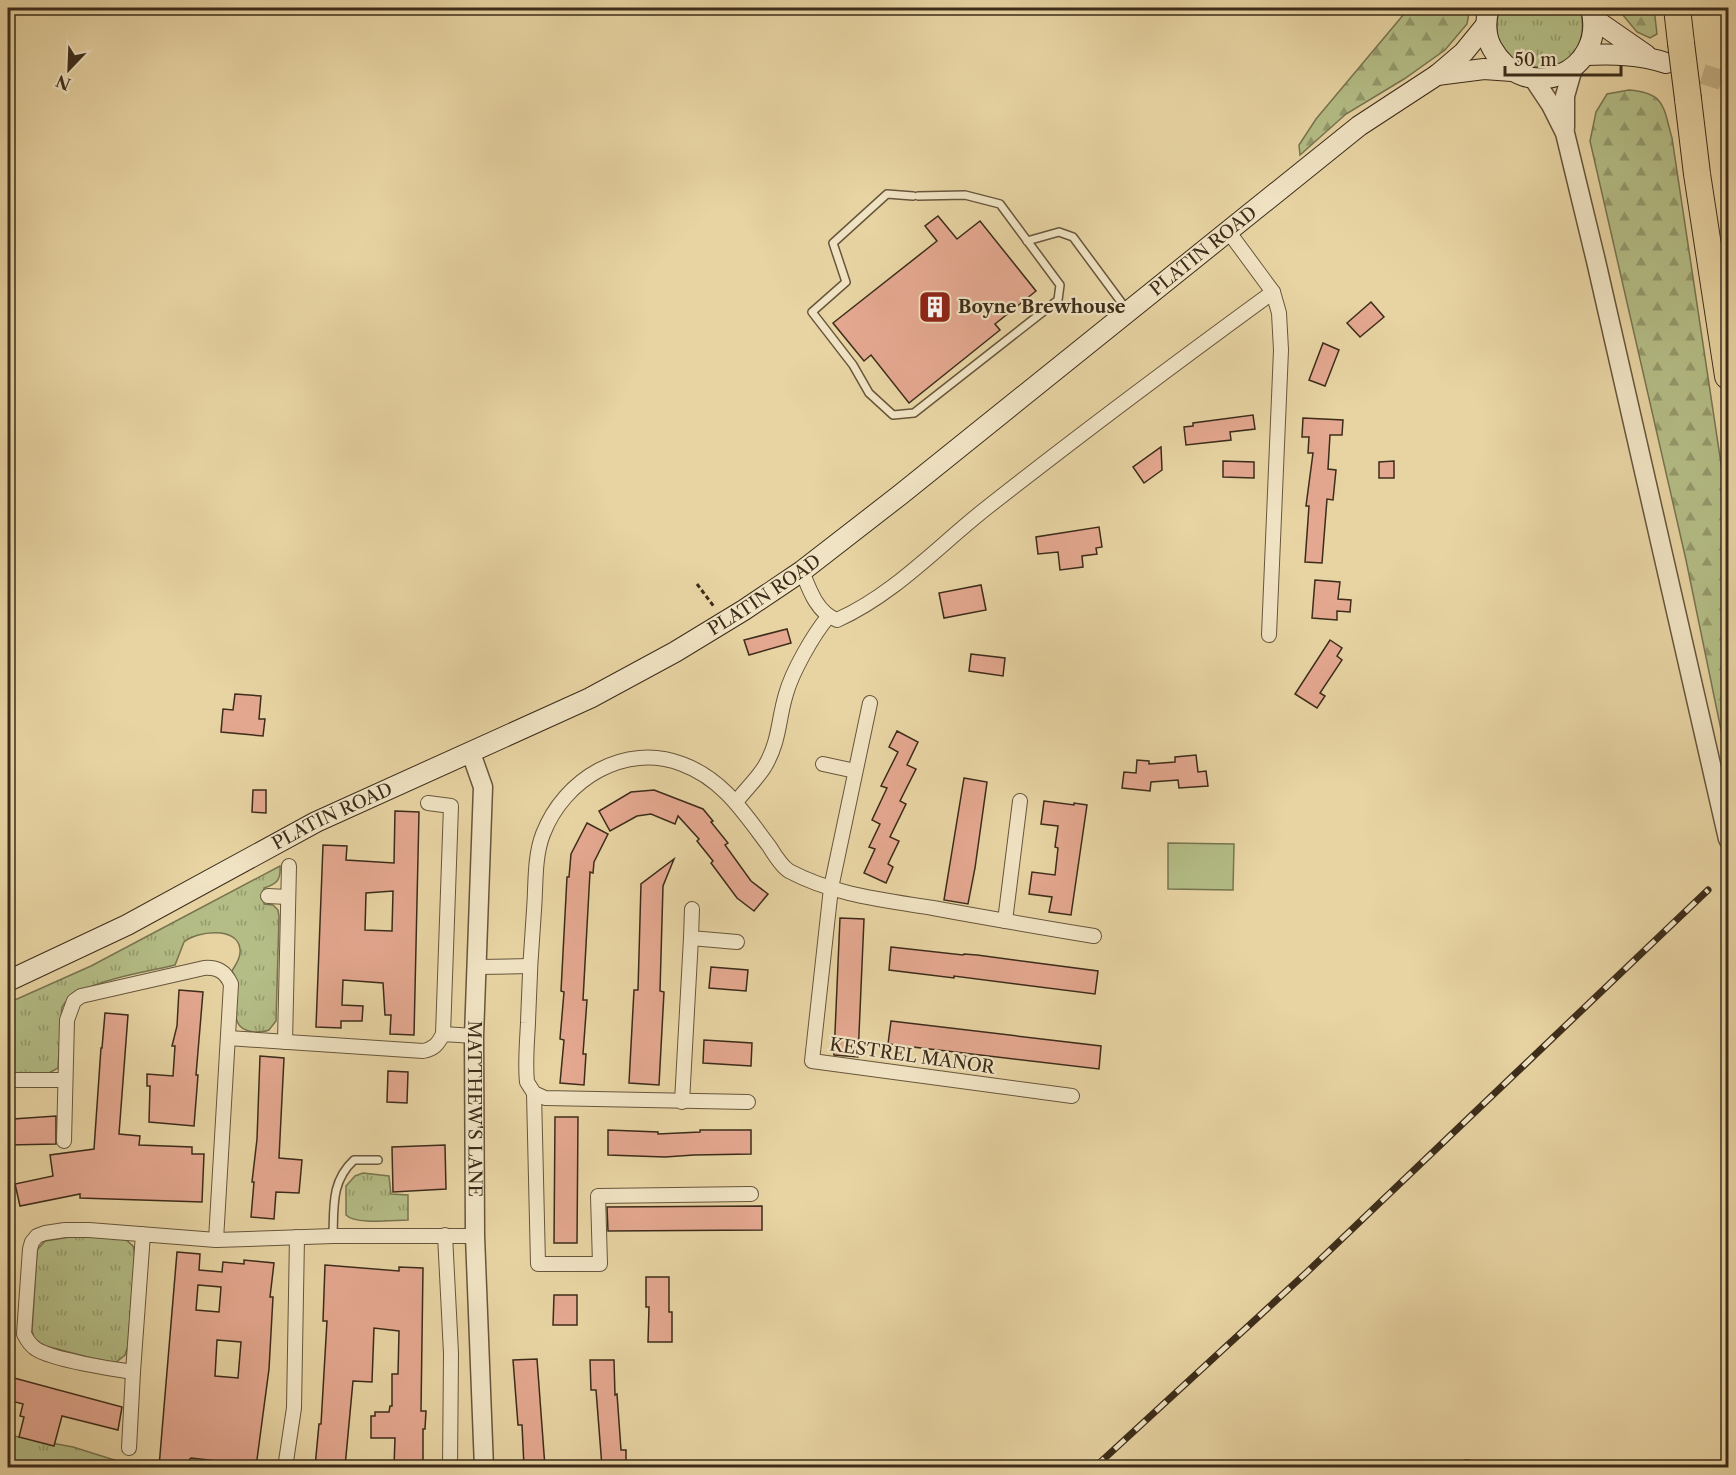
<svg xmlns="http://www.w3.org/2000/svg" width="1736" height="1475" viewBox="0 0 1736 1475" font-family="'Libre Caslon Text',serif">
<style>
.grass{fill:url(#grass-tufts);stroke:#787450;stroke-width:1.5}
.forest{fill:url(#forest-firs);stroke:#787450;stroke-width:1.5}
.garden{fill:#b4bd86;stroke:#787450;stroke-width:1.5}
.building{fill:#e4a890;stroke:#3c2c1a;stroke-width:1.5;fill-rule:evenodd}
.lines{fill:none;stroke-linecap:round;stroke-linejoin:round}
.secondary-tunnel{stroke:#c6b288;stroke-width:20;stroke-dasharray:20 10;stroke-linecap:butt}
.service-casing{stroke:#67563c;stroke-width:10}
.minor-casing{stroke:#67563c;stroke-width:16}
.tertiary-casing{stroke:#67563c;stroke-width:21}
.secondary-casing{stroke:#3c2c1a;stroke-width:22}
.motorway-casing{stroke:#3c2c1a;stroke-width:28}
.path{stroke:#3c2c1a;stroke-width:3;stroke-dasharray:4.5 3;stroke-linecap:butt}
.service{stroke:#f0e3c3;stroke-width:7}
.minor{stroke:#f0e3c3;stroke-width:14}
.tertiary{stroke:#f0e3c3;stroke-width:18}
.secondary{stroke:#f0e3c3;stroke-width:20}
.motorway{stroke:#e8d4a3;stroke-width:26}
.rail-casing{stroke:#3c2c1a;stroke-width:7}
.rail{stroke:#f0e3c3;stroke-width:4.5;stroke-dasharray:14;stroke-linecap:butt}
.motorway-bridge-casing{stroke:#3c2c1a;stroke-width:28;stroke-linecap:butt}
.motorway-bridge{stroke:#e8d4a3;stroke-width:26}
.labels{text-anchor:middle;stroke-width:4.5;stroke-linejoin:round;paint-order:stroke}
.street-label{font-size:18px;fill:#3c2c1a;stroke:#f0e3c3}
.poi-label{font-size:18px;font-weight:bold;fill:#3c2c1a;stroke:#f0e3c3;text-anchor:start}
</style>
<defs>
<pattern id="grass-tufts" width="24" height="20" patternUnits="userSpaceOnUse" patternTransform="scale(1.5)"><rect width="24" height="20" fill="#b4bd86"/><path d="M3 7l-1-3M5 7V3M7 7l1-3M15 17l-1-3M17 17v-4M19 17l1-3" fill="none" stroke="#949a6d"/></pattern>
<pattern id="forest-firs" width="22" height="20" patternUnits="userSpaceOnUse" patternTransform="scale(1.5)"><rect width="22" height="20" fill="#b4bd86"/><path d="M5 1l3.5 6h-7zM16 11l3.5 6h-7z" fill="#949a6d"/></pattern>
</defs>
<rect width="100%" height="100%" fill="#e8d4a3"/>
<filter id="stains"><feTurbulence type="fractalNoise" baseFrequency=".00333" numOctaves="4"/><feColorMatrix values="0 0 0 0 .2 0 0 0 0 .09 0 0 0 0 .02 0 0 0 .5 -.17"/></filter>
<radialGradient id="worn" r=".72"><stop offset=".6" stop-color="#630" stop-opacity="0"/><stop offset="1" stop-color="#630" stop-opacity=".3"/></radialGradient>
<g class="grass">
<path d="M1500,8H1580C1601,90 1476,84 1500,8Z"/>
<path d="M280,866C281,880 277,884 264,888V904L273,905L278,910L279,917L276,1021L269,1030C264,1032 259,1032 254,1032C221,1029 245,993 232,971C236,964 241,957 240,949C238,926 196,931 184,942L175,965C147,972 75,982 62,1007L58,1068L49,1073H8V1003L91,966Z"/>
<path d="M363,1173L389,1176L391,1194L408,1195V1220C393,1220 356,1225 346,1215V1186L355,1176Z"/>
<polygon points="76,1236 125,1239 133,1246 135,1253 128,1346 125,1355 114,1364 42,1345 34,1338 32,1331 37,1250 45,1241"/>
<polygon points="8,1435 73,1447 121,1462 121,1468 27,1468 8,1463"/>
</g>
<g class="forest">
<polygon points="1409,8 1470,8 1467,24 1445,50 1404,79 1346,114 1300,155 1299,145 1316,119"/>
<polygon points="1617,8 1654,8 1657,34 1650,38 1637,32"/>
<path d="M1629,90C1666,93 1663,107 1672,138L1728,510V764L1686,560L1590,141L1596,112L1607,94Z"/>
</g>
<polygon class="garden" points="1168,843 1234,844 1233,890 1168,889"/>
<g class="building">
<polygon points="938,216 957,239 980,221 1036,291 995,324 1000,330 909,403 871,355 864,361 833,323 937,241 925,226"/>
<polygon points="1371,302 1384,317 1360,337 1347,323"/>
<polygon points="1323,343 1339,350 1325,386 1309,380"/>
<polygon points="1253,415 1255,429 1230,432 1231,440 1186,445 1184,427 1193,426 1193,423"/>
<polygon points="1303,418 1343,420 1342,435 1330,435 1328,469 1336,470 1333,500 1327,499 1322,563 1305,562 1309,506 1306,506 1313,453 1308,453 1309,437 1302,437"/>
<polygon points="1161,447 1162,470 1144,483 1133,467"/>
<polygon points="1223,461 1254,462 1254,478 1223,477"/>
<polygon points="1394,461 1394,478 1379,478 1379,462"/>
<polygon points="1099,527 1102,547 1096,548 1097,554 1082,556 1083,567 1060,570 1058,552 1038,554 1036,537"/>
<polygon points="1315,580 1340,582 1338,599 1351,600 1350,612 1337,611 1337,620 1312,618"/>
<polygon points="981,585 986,610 944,618 939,593"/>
<polygon points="787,629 791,643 749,655 744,640"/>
<polygon points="1330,640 1342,648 1337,656 1342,660 1320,693 1325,696 1317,708 1295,694"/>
<polygon points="971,654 1005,658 1003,676 969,671"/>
<polygon points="235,694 261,696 259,719 265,719 263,736 221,732 223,709 233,710"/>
<polygon points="897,731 918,742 907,765 916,769 900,801 906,804 890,837 899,841 888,864 893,867 886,883 864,873 875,849 869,847 880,824 872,820 887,788 881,786 898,752 889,747"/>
<polygon points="1196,755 1198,772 1206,771 1208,786 1179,788 1178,780 1151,782 1150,791 1122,788 1124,772 1136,773 1137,760 1149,761 1149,764 1175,762 1175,757"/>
<polygon points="964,778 987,782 975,868 968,904 944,900"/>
<polygon points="253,790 266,790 266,813 252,812"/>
<polygon points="654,790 703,809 713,821 711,822 728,843 725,845 751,881 768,894 754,911 737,898 711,863 713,861 697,841 699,839 678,816 675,824 651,814 637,816 610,831 599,811 631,792"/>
<polygon points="1044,801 1074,805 1074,803 1087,805 1071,915 1049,912 1052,897 1029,894 1032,872 1055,875 1058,848 1055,847 1058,826 1041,824"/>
<path d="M395,811L419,812L414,1035L390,1034L391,1015H385L383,983L343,980L342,1005L363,1006L362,1021H341V1028L316,1027L323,845L347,846L346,860L394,863ZM393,891L392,931L365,930L366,893Z"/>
<polygon points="587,823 608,834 594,862 593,873 590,872 583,1000 587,1000 583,1054 586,1054 584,1085 560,1083 564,1040 560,1039 564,992 561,991 567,877 569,877 571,854"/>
<polygon points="674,859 663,886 660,991 664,992 659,1085 629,1083 634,990 638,990 641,884"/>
<polygon points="840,918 864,919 858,1057 834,1055"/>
<polygon points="891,947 963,955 964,954 977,955 1098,971 1095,994 954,976 954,978 889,970"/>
<polygon points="711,967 748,970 746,991 709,988"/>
<polygon points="179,990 203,992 196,1075 198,1075 194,1126 149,1122 150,1086 147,1086 147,1074 173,1076 175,1046 172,1046 177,1026"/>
<polygon points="105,1013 128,1015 119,1134 140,1136 139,1145 192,1147 192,1154 204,1154 202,1202 80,1198 80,1194 20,1206 15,1184 53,1176 50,1155 94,1149 101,1048 102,1048"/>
<polygon points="891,1021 1101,1046 1099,1069 888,1044"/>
<polygon points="704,1040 752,1043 751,1066 703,1063"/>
<polygon points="260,1056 284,1058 279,1158 302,1160 299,1193 276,1192 274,1219 251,1217 254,1182 252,1182 257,1139"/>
<polygon points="388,1071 408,1072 407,1103 387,1102"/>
<polygon points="56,1116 56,1144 8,1145 8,1125 13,1125 13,1119"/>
<polygon points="555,1117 578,1117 577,1243 554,1243"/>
<polygon points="608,1130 658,1132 658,1134 700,1132 700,1130 751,1130 751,1154 694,1155 665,1157 608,1155"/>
<polygon points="445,1145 446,1189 393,1192 392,1147"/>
<polygon points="762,1206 762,1230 608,1231 607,1207"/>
<path d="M177,1252L200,1254L199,1270L222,1272L223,1262L244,1264V1260L274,1263L270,1297H273L269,1369L256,1467L226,1465V1462L191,1458L182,1467H159ZM198,1285L221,1287L219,1312L196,1310ZM217,1340L241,1342L238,1378L215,1376Z"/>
<polygon points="325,1265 399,1271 399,1267 423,1268 421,1411 426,1411 425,1429 423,1429 423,1463 418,1463 418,1467 394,1467 395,1438 371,1438 371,1416 375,1416 375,1412 389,1412 390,1406 392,1406 392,1374 398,1374 399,1331 374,1328 372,1382 353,1381 345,1467 315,1467 319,1424 321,1424 327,1321 323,1321"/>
<polygon points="646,1277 669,1277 669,1312 672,1312 672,1342 648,1342 649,1307 646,1307"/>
<polygon points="554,1295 577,1295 577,1325 553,1325"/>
<polygon points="537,1359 545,1467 524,1467 522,1425 518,1425 513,1360"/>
<polygon points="590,1360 614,1360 615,1395 617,1394 621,1450 626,1450 626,1467 602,1467 596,1390 591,1390"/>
<polygon points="14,1378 122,1407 118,1430 62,1416 54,1446 19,1437 24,1417 20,1416 23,1404 8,1400"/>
</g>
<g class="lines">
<polyline class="secondary-tunnel" points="1674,65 1728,82"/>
<g class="service-casing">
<g id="service">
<polyline points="913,196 887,194 833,243 846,282 812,312 853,365 869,393 893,415 914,413 1058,300 1060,285 1000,204 965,195 918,196"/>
<polyline points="1027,241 1059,232 1073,237 1127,310"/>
<path d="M333,1236C334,1207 331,1181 354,1160H378"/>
</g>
</g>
<g class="minor-casing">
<g id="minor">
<polyline points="1228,231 1273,292 1279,313 1281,350 1269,635"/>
<path d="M802,571C809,589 817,613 837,620C895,594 939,545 989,506C1082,433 1177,362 1273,292"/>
<polyline points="870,703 831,888 812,1061 1072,1096"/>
<polyline points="823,764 855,771"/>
<path d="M736,802C745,790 758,778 765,766C780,740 778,720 786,694C792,672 813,635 828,617"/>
<polyline points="428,803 451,806 443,1034"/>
<polyline points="268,896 287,897"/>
<polyline points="692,909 691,938 737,942"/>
<polyline points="1005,921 1020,801"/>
<polyline points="478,967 530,966"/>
<path d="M228,1038L423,1051C434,1049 438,1044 443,1034L474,1036"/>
<polyline points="285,1042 289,866"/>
<polyline points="8,1080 65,1080"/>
<polyline points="534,1093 538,1264 600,1264 598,1196 751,1194"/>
<polyline points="682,1102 691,938"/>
<path d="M748,1102L545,1098L534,1093L527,1082C525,1063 527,1043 528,1023C529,986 531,948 534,910C536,886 534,857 543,834C564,779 625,742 682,764C723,779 744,813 769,846C774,854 781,866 789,871C834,895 884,900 933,908C987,918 1040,927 1094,936"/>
<path d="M64,1141L67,1020L74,1001L81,996L204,968C217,967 225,971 231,984L216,1240"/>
<path d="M143,1234L133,1372C111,1369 54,1360 36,1349C30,1345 27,1340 24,1334L30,1249L32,1242L37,1236L45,1233L65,1230H89L216,1240L333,1236H475"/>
<polyline points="445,1235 451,1353 450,1468"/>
<polyline points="129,1448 133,1372"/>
<polyline points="1467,1467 1467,1468"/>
<polyline points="285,1468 294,1408 297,1237"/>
</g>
</g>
<g class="tertiary-casing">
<g id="tertiary">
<polyline points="1533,78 1551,105 1565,133 1596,261 1728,839"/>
<polyline points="1565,128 1565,96 1573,68"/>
<path id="s1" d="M471,753L483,787L474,1036L475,1236L484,1468"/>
</g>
</g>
<g class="secondary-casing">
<g id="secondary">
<path d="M1489,8C1485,20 1485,36 1492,48C1525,107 1608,73 1591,8"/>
<polyline points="1594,19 1646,55"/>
<path d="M1585,55C1613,54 1639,54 1666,63"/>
<polyline points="1437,75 1484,69 1512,71"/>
<path id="s2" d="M8,981L127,925L316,822L590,698L675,652L744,610L802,571L900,495L1359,126L1437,75L1464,52L1486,25"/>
</g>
</g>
<g class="motorway-casing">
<g id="motorway">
<polyline points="1677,8 1681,43"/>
<polyline points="1688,99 1697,174 1728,376"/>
</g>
</g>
<polyline class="path" points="697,584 715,608"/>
<use href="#service" class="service"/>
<use href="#minor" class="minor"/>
<use href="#tertiary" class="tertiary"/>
<use href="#secondary" class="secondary"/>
<use href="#motorway" class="motorway"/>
<g class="rail-casing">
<polyline id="rail" points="1094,1468 1306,1273 1708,890"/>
</g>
<use href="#rail" class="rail"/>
<g class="motorway-bridge-casing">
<polyline id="motorway-bridge" points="1681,43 1688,99"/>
</g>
<use href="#motorway-bridge" class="motorway-bridge"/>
</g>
<defs>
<g id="building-square" transform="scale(1.725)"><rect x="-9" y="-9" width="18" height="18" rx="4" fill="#8f2418" stroke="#f0e3c3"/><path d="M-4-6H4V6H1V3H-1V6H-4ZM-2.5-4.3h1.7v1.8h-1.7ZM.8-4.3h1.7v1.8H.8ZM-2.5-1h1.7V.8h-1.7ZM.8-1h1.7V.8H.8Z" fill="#fff"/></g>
</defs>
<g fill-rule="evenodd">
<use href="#building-square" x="935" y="307"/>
</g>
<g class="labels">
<g class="street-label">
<text dy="6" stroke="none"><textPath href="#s2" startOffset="1408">PLATIN ROAD</textPath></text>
<text dy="6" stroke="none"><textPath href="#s2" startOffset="850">PLATIN ROAD</textPath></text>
<text dy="6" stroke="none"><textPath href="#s2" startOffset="364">PLATIN ROAD</textPath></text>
<text transform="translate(912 1056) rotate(8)" y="6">KESTREL MANOR</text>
<text dy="6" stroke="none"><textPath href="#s1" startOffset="358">MATTHEW'S LANE</textPath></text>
</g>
<g class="poi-label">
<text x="958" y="313">Boyne Brewhouse</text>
</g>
</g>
<rect width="1736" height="1475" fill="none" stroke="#e8d4a3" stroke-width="30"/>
<rect x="9" y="9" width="1718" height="1457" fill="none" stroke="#3c2c1a" stroke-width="3"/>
<rect x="15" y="15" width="1706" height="1445" fill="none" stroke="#3c2c1a" stroke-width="1.5"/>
<g transform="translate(69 69) rotate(203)" stroke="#f0e3c3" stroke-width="4.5" paint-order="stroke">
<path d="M0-4.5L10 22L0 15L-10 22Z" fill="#3c2c1a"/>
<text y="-9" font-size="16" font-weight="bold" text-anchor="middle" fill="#3c2c1a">N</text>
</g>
<path d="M1505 66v9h116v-9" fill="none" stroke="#3c2c1a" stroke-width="3"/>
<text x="1514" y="66" font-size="18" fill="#3c2c1a" stroke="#f0e3c3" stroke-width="4.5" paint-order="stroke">50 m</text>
<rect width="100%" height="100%" filter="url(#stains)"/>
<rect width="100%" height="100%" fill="url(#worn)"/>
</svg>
